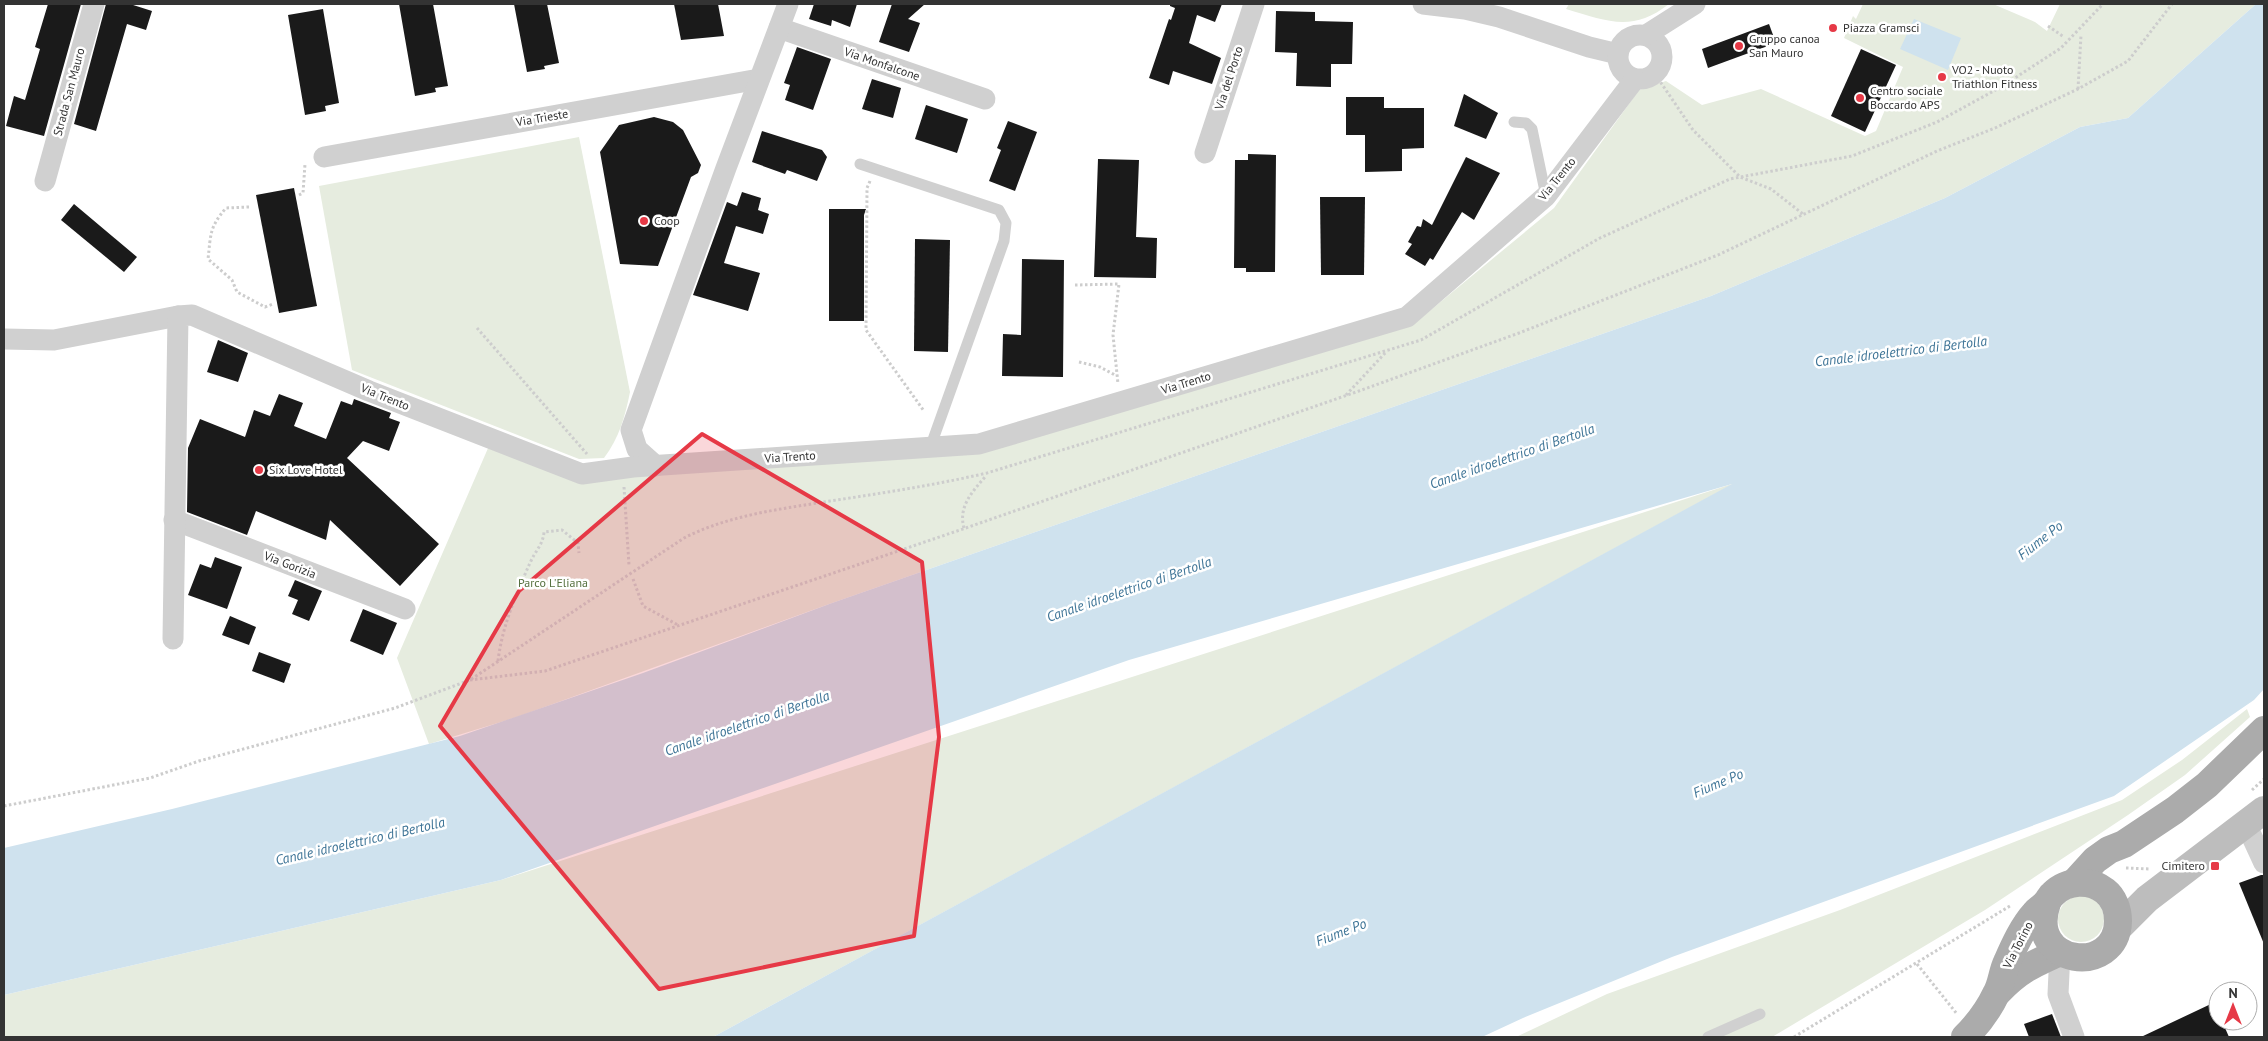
<svg xmlns="http://www.w3.org/2000/svg" width="2268" height="1041" viewBox="0 0 2268 1041" font-family="'PT Sans',sans-serif">
<style>
.green{fill:#e6ecdf}
.water{fill:#cfe2ee}
.building{fill:#1a1a1a}
.lines{fill:none;stroke-linecap:round;stroke-linejoin:round}
.path{stroke:#cdcdcd;stroke-width:3;stroke-dasharray:2.5 2.5;stroke-linecap:butt}
.lane{stroke:#d0d0d0;stroke-width:11}
.street{stroke:#d0d0d0;stroke-width:21}
.secondary{stroke:#bdbdbd;stroke-width:28}
.primary{stroke:#ababab;stroke-width:28}
.marked{fill:#e63946;fill-opacity:0.2;stroke:#e63946;stroke-width:4;stroke-linejoin:round}
.poi-dot{fill:#e63946;stroke:#fff;stroke-width:2}
.labels{text-anchor:middle;stroke-width:5;stroke-linejoin:round;paint-order:stroke}
.poi-label{font-size:12px;fill:#333;stroke:#fff;text-anchor:start}
.street-label{font-size:12px;fill:#333;stroke:#fff}
.park-label{font-size:12px;fill:#56703f;stroke:#fff}
.water-label{font-size:14px;font-style:italic;fill:#3f7597;stroke:#fff}
</style>
<rect width="100%" height="100%" fill="#fff"/>
<g class="green">
<path d="M1569,4H1669C1632,33 1607,21 1566,9Z"/>
<polygon points="1863,4 1993,4 2035,22 2047,31 2060,4 2256,4 2128,118 2080,127 1945,198 1711,296 832,603 517,717 429,744 397,658 492,439 582,474 979,444 1415,323 1554,208 1639,90 1666,81 1702,105 1761,89 1865,136 1876,131 1903,67 1844,38 1853,16 1856,19"/>
<path d="M579,137L630,392C625,417 619,438 604,458L579,459L352,370L319,186Z"/>
<polygon points="1735,483 713,1037 4,1037 4,995 501,880"/>
<polygon points="2247,709 2250,717 2185,775 2128,815 1985,910 1772,1037 1516,1037 1607,994 1840,910 2122,800 2182,760"/>
<circle cx="2081" cy="919" r="23"/>
</g>
<g class="water">
<polygon points="2256,4 2264,4 2264,689 2254,700 2114,796 1672,957 1523,1018 1482,1037 713,1037 1732,484 1129,660 501,880 4,995 4,848 172,809 460,736 643,673 832,603 1711,296 1945,198 2080,127 2128,118"/>
<polygon points="1914,19 1961,38 1948,70 1900,49"/>
</g>
<g class="building">
<polygon points="48,4 81,4 44,136 6,126 14,96 25,100 40,49 35,47"/>
<polygon points="106,4 130,4 152,11 146,30 127,24 96,131 74,124"/>
<polygon points="399,4 433,4 448,86 435,88 436,92 415,96"/>
<polygon points="514,4 547,4 559,63 544,66 545,69 527,72"/>
<polygon points="674,4 718,4 724,36 681,40"/>
<polygon points="814,4 857,4 850,27 832,20 831,26 809,19"/>
<polygon points="892,4 925,4 908,19 920,23 909,52 879,42"/>
<polygon points="1170,4 1222,4 1215,22 1197,15 1189,43 1221,58 1212,84 1173,71 1169,85 1149,78 1169,19 1171,20 1175,8 1170,6"/>
<polygon points="323,9 339,103 325,106 326,111 305,115 288,15"/>
<polygon points="1276,11 1315,12 1315,21 1353,22 1352,64 1331,64 1331,87 1296,86 1297,53 1275,52"/>
<polygon points="1769,24 1776,43 1708,68 1702,49"/>
<polygon points="797,47 831,59 813,110 785,100 790,85 784,83"/>
<polygon points="1861,49 1896,65 1865,132 1831,116"/>
<polygon points="872,79 901,88 893,118 862,109"/>
<polygon points="1464,94 1498,113 1486,139 1454,126"/>
<polygon points="1346,97 1384,97 1384,108 1424,108 1424,148 1402,149 1402,171 1365,172 1365,135 1346,135"/>
<polygon points="926,105 968,119 957,153 915,139"/>
<polygon points="654,117 673,122 683,130 701,165 698,173 691,177 658,266 620,264 600,152 619,125"/>
<polygon points="1008,121 1037,132 1015,191 989,181 1001,150 997,148"/>
<polygon points="762,131 822,150 827,157 817,181 787,170 785,174 752,162"/>
<polygon points="1248,154 1276,155 1275,272 1246,272 1246,268 1234,268 1235,160 1248,160"/>
<polygon points="1466,157 1500,173 1474,220 1462,212 1433,260 1430,258 1425,266 1405,254 1412,244 1408,242 1417,226 1421,227 1423,219 1432,225"/>
<polygon points="1098,159 1139,160 1136,237 1157,238 1156,278 1094,277"/>
<polygon points="294,188 317,306 279,313 256,195"/>
<polygon points="742,192 761,198 758,210 769,214 763,234 736,226 724,263 760,273 748,311 693,295 727,202 737,206"/>
<polygon points="1320,197 1365,197 1364,275 1321,275"/>
<polygon points="74,204 137,257 124,272 61,220"/>
<polygon points="829,209 866,209 864,215 864,321 829,321"/>
<polygon points="915,239 950,240 948,352 914,351"/>
<polygon points="1022,259 1064,260 1063,377 1002,376 1003,334 1021,335"/>
<polygon points="218,340 248,353 238,382 207,372"/>
<polygon points="279,394 303,403 294,426 326,439 341,401 352,405 354,399 391,413 389,418 400,422 389,451 363,441 347,458 439,544 400,586 330,520 326,540 256,511 247,535 187,512 188,448 200,419 245,437 254,410 270,416"/>
<polygon points="215,557 242,567 227,609 188,595 200,564 211,568"/>
<polygon points="295,580 322,591 309,621 292,614 298,600 288,596"/>
<polygon points="363,609 397,623 383,655 350,641"/>
<polygon points="230,616 256,627 249,645 222,635"/>
<polygon points="259,652 291,664 284,683 252,671"/>
<polygon points="2261,875 2264,875 2264,944 2239,883"/>
<polygon points="2213,1003 2218,1013 2218,1021 2222,1021 2229,1037 2141,1037"/>
<polygon points="2052,1014 2061,1037 2029,1037 2024,1024"/>
</g>
<g class="lines">
<g class="path">
<polyline points="2048,26 2064,37"/>
<polyline points="1655,74 1693,130 1740,177 1771,189 1803,214"/>
<polyline points="2078,89 2081,35"/>
<polyline points="870,181 867,188 866,330 924,411"/>
<polyline points="299,195 303,193 305,164"/>
<path d="M249,207L226,208C209,228 211,234 208,259L232,280L237,292L265,307L273,304"/>
<polyline points="1075,285 1119,284 1113,335 1118,384"/>
<polyline points="477,328 587,454"/>
<polyline points="1079,362 1100,367 1115,375"/>
<polyline points="1346,395 1386,352"/>
<polyline points="624,487 629,565"/>
<path d="M964,528C958,507 972,492 985,477"/>
<polyline points="633,579 643,606 678,625"/>
<path d="M498,661C502,627 516,594 530,563C535,551 543,545 544,532L562,530L578,543L579,553"/>
<polyline points="470,680 545,671 960,530 1359,391 1519,333 1718,255 1937,151 1995,128 2078,89 2128,61 2172,4"/>
<polyline points="2252,790 2264,779"/>
<path d="M4,806L150,778L199,761L395,708L470,680L684,538C729,515 781,509 830,501C883,493 935,485 987,473L1421,340L1600,238L1730,179L1852,156L1937,122L2001,87L2061,48L2103,4"/>
<polyline points="2126,868 2150,869"/>
<polyline points="1917,964 1957,1014"/>
<polyline points="1794,1037 2010,906"/>
</g>
<g class="lane">
<polyline points="1514,122 1526,123 1532,129 1546,196"/>
<polyline points="860,164 999,210 1006,223 1004,241 930,448"/>
<polyline points="1708,1037 1760,1014"/>
</g>
<g class="street">
<polyline points="1423,4 1465,9 1499,17 1589,47 1618,54"/>
<polyline points="779,28 985,99"/>
<circle cx="1640" cy="57" r="22"/>
<polyline points="1646,35 1695,4"/>
<polyline points="1205,153 1254,4"/>
<polyline points="324,157 759,79"/>
<polyline points="45,181 94,4"/>
<polyline points="4,339 54,340 178,316"/>
<polyline points="656,466 637,449 631,430 726,168 788,4"/>
<polyline points="174,520 405,609"/>
<polyline points="173,639 178,316 192,315 369,391 582,474 633,467 979,444 1407,317 1546,196 1635,79"/>
<polyline points="2246,824 2264,863"/>
<polyline points="2060,952 2058,994 2074,1037"/>
</g>
<polyline class="secondary" points="2118,928 2147,899 2264,810"/>
<g class="primary">
<polyline points="2075,882 2095,860 2109,850 2124,844 2175,810 2207,785 2264,730"/>
<path d="M1998,992C2019,970 2033,964 2060,952"/>
<path d="M1965,1037C1978,1024 1988,1011 1996,994C2002,984 2002,972 2007,962C2014,946 2023,926 2035,913C2038,909 2043,907 2046,903C2049,900 2050,896 2053,894C2067,880 2090,879 2105,891C2114,898 2118,910 2118,921C2117,977 2025,966 2047,903"/>
</g>
</g>
<path class="marked" d="M702,434L922,562L939,737L914,936L659,989L440,726L519,591Z"/>
<g class="poi-dot">
<circle cx="1833" cy="28" r="5"/>
<circle cx="1739" cy="46" r="5"/>
<circle cx="1942" cy="77" r="5"/>
<circle cx="1860" cy="98" r="5"/>
<circle cx="644" cy="221" r="5"/>
<circle cx="259" cy="470" r="5"/>
<rect x="2210" y="861" width="10" height="10" rx="2.5"/>
</g>
<g class="labels">
<g class="poi-label">
<text x="1843" y="32">Piazza Gramsci</text>
<text x="1749" y="43">Gruppo canoa<tspan x="1749" dy="14">San Mauro</tspan></text>
<text x="1952" y="74">VO2 - Nuoto<tspan x="1952" dy="14">Triathlon Fitness</tspan></text>
<text x="1870" y="95">Centro sociale<tspan x="1870" dy="14">Boccardo APS</tspan></text>
<text x="654" y="225">Coop</text>
<text x="269" y="474">Six Love Hotel</text>
<text x="2205" y="870" text-anchor="end">Cimitero</text>
</g>
<g class="street-label">
<text transform="translate(882 64) rotate(19)" y="4">Via Monfalcone</text>
<text transform="translate(1229 78) rotate(-72)" y="4">Via del Porto</text>
<text transform="translate(69 92) rotate(-75)" y="4">Strada San Mauro</text>
<text transform="translate(542 118) rotate(-10)" y="4">Via Trieste</text>
<text transform="translate(1557 179) rotate(-51)" y="4">Via Trento</text>
<text transform="translate(1186 383) rotate(-17)" y="4">Via Trento</text>
<text transform="translate(385 397) rotate(22)" y="4">Via Trento</text>
<text transform="translate(790 457) rotate(-4)" y="4">Via Trento</text>
<text transform="translate(290 565) rotate(21)" y="4">Via Gorizia</text>
<text transform="translate(2018 945) rotate(-63)" y="4">Via Torino</text>
</g>
<g class="park-label">
<text x="553" y="587">Parco L'Eliana</text>
</g>
<g class="water-label">
<text transform="translate(1901 351) rotate(-7)" y="5">Canale idroelettrico di Bertolla</text>
<text transform="translate(1512 456) rotate(-19)" y="5">Canale idroelettrico di Bertolla</text>
<text transform="translate(2040 540) rotate(-38)" y="5">Fiume Po</text>
<text transform="translate(1129 589) rotate(-19)" y="5">Canale idroelettrico di Bertolla</text>
<text transform="translate(747 723) rotate(-19)" y="5">Canale idroelettrico di Bertolla</text>
<text transform="translate(1718 783) rotate(-23)" y="5">Fiume Po</text>
<text transform="translate(360 841) rotate(-13)" y="5">Canale idroelettrico di Bertolla</text>
<text transform="translate(1341 932) rotate(-21)" y="5">Fiume Po</text>
</g>
</g>
<rect width="2268" height="1041" fill="none" stroke="#333333" stroke-width="10"/>
<g transform="translate(2233 1006)"><circle r="24" fill="#ffffff" stroke="#adadad"/>
<path d="M0-4L9 19L0 12L-9 19Z" fill="#e63946"/>
<text y="-8" font-size="14" font-weight="bold" text-anchor="middle" fill="#333333">N</text>
</g>
</svg>
